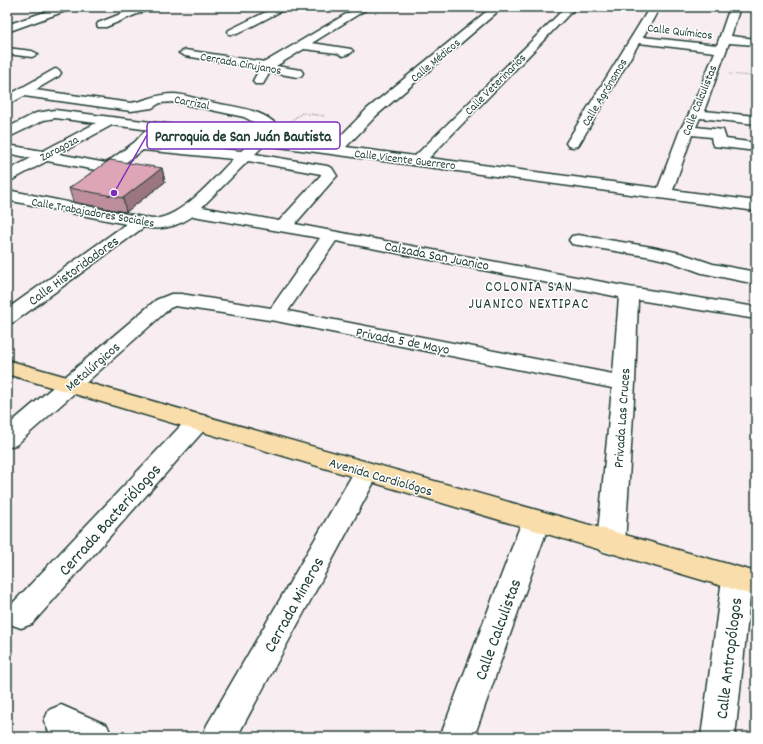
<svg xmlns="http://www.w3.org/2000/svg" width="763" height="744" viewBox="0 0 763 744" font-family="Dekko,sans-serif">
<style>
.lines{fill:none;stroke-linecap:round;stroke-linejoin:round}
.minor-casing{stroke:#1f3d34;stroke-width:3}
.major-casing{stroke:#1f3d34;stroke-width:3}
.path-far1{stroke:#1f3d34;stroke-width:1;stroke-dasharray:0.5 1.5;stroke-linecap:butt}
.path{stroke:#1f3d34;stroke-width:1.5;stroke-dasharray:0.5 2;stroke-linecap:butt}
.minor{fill:#fff;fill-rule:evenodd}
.major{fill:#f9deab;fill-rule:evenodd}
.wall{fill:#be8e9c;stroke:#1f3d34}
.shaded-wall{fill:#9b747f;stroke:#1f3d34}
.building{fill:#dda5b5;stroke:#1f3d34}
.labels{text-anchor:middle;stroke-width:3;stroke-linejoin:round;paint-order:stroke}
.far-street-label{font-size:12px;fill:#1f3d34;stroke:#fff}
.street-label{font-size:14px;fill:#1f3d34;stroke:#fff}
.neighbourhood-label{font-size:15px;letter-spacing:1px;fill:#1f3d34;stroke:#fff}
.near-street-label{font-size:17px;fill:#1f3d34;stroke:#fff}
.leader{fill:none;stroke:#7b2cbf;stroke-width:1.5}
.callout-dot{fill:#7b2cbf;stroke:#fff;stroke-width:1.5}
.callout{fill:#fff;stroke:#7b2cbf;stroke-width:1.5}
.callout-label{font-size:15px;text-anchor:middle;font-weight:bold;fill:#1f3d34}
</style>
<rect width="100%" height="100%" fill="#f8edf0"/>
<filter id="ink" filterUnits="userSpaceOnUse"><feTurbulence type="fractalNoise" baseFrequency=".025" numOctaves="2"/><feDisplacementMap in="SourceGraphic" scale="8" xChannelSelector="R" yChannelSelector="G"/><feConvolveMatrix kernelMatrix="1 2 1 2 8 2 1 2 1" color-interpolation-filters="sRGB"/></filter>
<g filter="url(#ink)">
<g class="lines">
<g class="minor-casing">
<g id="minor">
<polygon points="59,7 73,7 71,9 7,32 7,25"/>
<polygon points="138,7 151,7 149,9 106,27 98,27 97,25 98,23"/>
<polygon points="276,7 289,7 237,34 229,34 228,32 229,30"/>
<polygon points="358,7 370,7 312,43 351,49 353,51 351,53 343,56 337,53 304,49 276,66 301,70 303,73 301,76 297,77 270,72 263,84 255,84 253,81 260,68 185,56 179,53 185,50 265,62"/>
<path d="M492,7H503L377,115L346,147L415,156L566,7H576L429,158L658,188L680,130L689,114L715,52L639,43L578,146L573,147L568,146L566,143L650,7H660L643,37L717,45L730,7H740L731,36L756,39V45L729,43L704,111L756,116V124L700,118L696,127L723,130L726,139L756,143V151L714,146L712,143L711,137L692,135L673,190L756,201V211L264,145L255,154L327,166L332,168L337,176L334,179L295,224L629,287L756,307V319L638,300L635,383L625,543L621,551L611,554L601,551L597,543L612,388L276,321L175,306L170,308L16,445L7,447V426L156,300L171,294H181L271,308L320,238L193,216C178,226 161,231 144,227L14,322L7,324V309L126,224L7,200V190L152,219C182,218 212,180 233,159L143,150L98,182L93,184L88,182L85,179L96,170L47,161L12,180L7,182V171L31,158L7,153V145L43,151L96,123L55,118L44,120L7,138V128L36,113L55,110L271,137L263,127L244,117L174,102L160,103L152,108L131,111L24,96L7,105V96L55,69L59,70L61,73L59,76L35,90L131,103C146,101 156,94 173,94C184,94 197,99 209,102C234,107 276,109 285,139L332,145L367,109ZM112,125L250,143L241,151L151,142L156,135L154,132L149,131L144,132L135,142L106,163L59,154ZM248,161L321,174V175L279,221L202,207ZM336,241L619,297L613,374L288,311Z"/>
<polygon points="7,48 32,51 38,54 32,57 7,54"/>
<polygon points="578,235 652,247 680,253 713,264 756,272 756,284 702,273 669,261 652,257 572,244 569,240 572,236"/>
<path d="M198,414L206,416L210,422L206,428L32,624L21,628L10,624C7,617 7,613 10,606L190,416Z"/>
<polygon points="367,462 376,465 380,471 237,737 202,737 207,725 358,465"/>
<polygon points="536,511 546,514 550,521 474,737 440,737 522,521 526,514"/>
<polygon points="737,567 747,571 752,579 735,737 701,737 722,579 727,571"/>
<polygon points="61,705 107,725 112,737 59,737 49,732 44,721 49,710"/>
</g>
</g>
<g class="major-casing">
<polygon id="major" points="7,360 756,572 756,596 7,374"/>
</g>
<polyline class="path-far1" points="729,74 751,76"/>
<polyline class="path" points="289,122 302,113 325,116"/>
<use href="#minor" class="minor"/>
<use href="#major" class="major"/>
</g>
<polygon class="wall" points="162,168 165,182 126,212 73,202 69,188"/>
<polygon class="shaded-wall" points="162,168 165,182 126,212 123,198"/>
<polygon class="building" points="110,160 162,168 123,198 69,188"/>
</g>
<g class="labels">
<g class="far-street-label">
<text transform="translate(680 31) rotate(7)" y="4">Calle Químicos</text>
<text transform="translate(435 60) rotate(-40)" y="4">Calle Médicos</text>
<text transform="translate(241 63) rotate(10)" y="4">Cerrada Cirujanos</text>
<text transform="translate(495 84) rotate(-45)" y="4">Calle Veterinarios</text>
<text transform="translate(604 92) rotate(-59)" y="4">Calle Agrónomos</text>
<text transform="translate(699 100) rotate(-68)" y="4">Calle Calculistas</text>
<text transform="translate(192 102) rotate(11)" y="4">Carrizal</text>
<text transform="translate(59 148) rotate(-28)" y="4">Zaragoza</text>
<text transform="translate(405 159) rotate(7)" y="4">Calle Vicente Guerrero</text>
<text transform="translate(93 212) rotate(10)" y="4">Calle Trabajadores Sociales</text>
</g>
<g class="street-label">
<text transform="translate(437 255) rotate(11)" y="5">Calzada San Juanico</text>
<text transform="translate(73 270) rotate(-36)" y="5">Calle Historidadores</text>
<text transform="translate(403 340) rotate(11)" y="5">Privada 5 de Mayo</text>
<text transform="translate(92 366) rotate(-41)" y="5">Metalúrgicos</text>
<text transform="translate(621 418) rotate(-86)" y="5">Privada Las Cruces</text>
<text transform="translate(381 476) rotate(16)" y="5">Avenida Cardiológos</text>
</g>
<g class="neighbourhood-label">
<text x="529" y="291">COLONIA SAN<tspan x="529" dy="17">JUANICO NEXTIPAC</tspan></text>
</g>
<g class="near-street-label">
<text transform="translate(109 519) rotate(-48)" y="6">Cerrada Bacteriólogos</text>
<text transform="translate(293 604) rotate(-61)" y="6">Cerrada Mineros</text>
<text transform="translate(497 629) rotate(-70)" y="6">Calle Calculistas</text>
<text transform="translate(728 658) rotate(-83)" y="6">Calle Antropólogos</text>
</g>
</g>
<path class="leader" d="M114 193L147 135"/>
<circle class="callout-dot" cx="114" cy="193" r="4"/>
<rect class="callout" x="147" y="122" width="193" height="27" rx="4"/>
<g class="callout-label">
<text x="243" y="141">Parroquia de San Juán Bautista</text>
</g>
<rect width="763" height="744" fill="none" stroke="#fff" stroke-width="24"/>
<rect x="12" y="12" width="739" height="720" fill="none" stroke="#1f3d34" stroke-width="1.5" filter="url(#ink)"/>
</svg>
